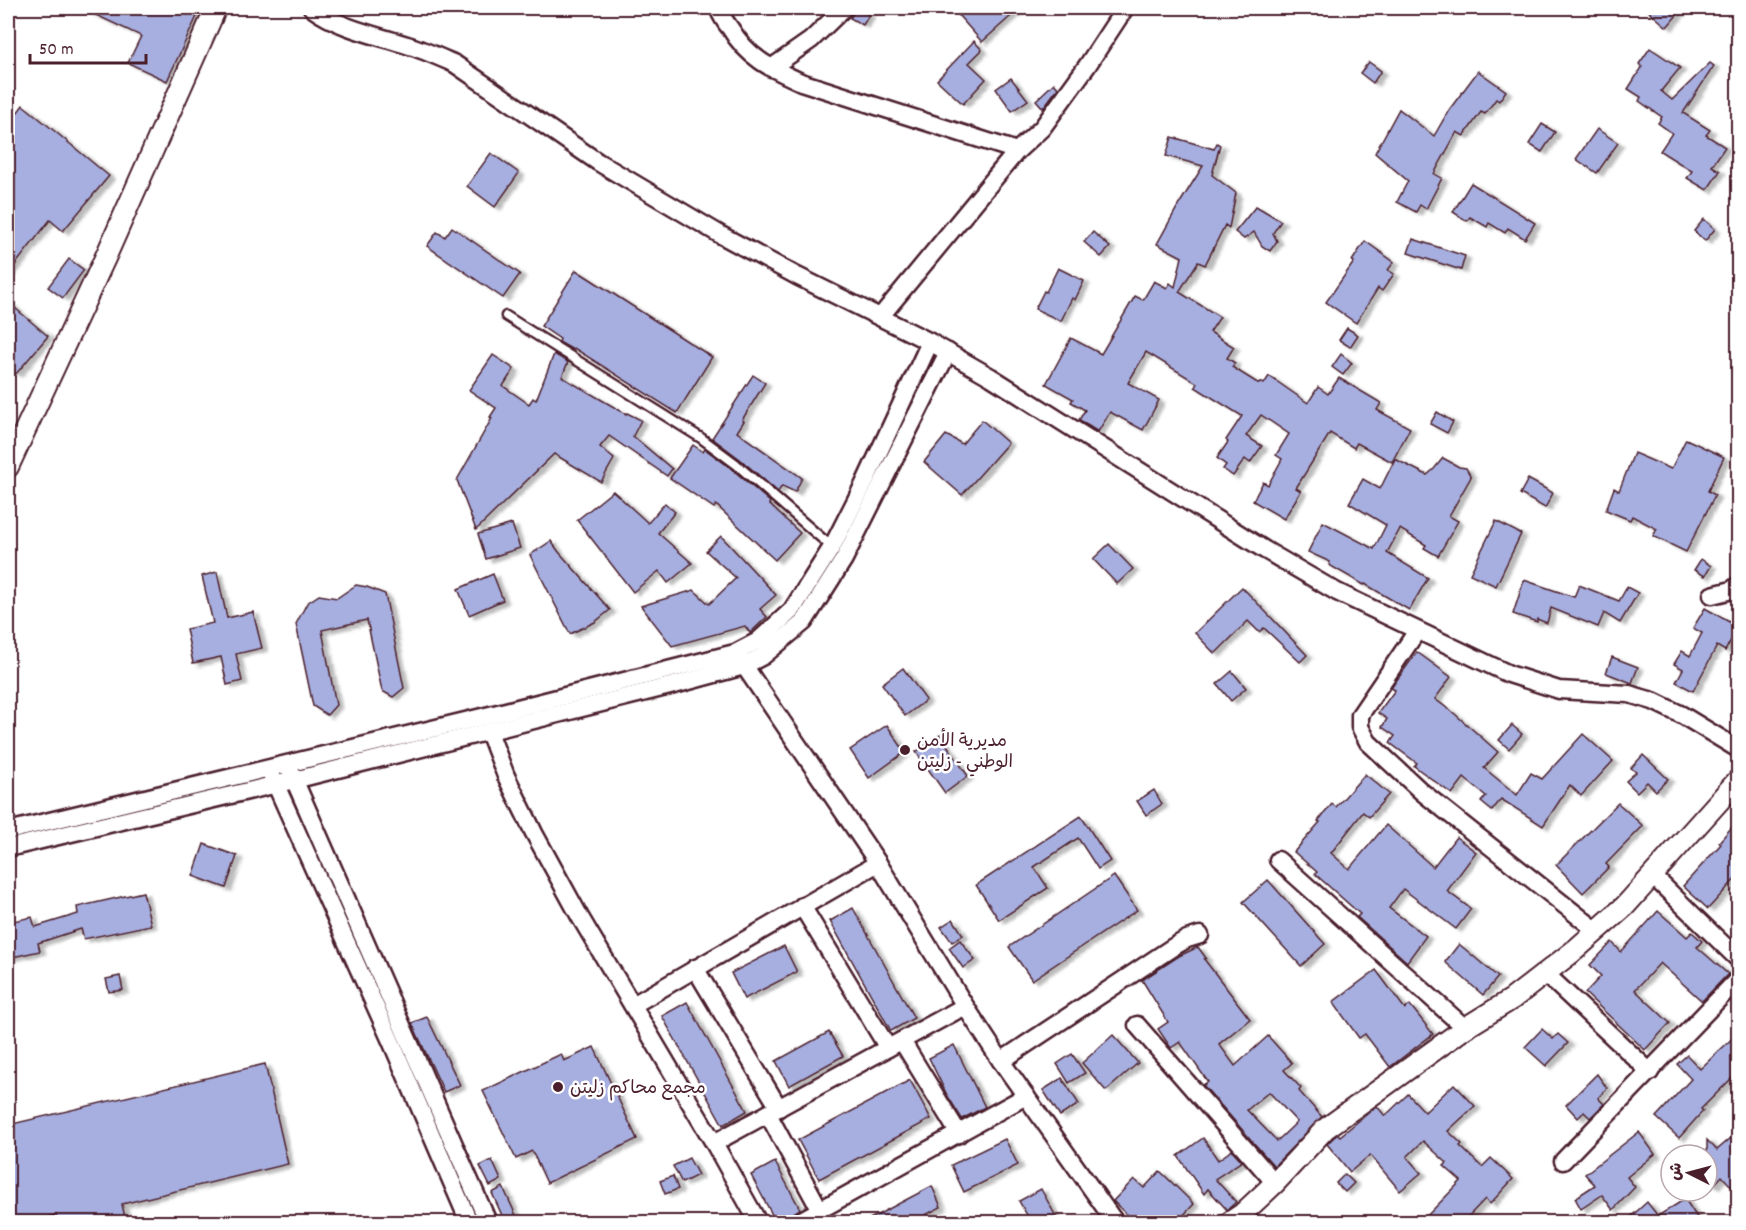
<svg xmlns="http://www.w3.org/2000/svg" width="1746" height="1230" viewBox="0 0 1746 1230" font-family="Dekko,'Playpen Sans Arabic',sans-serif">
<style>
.building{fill:#a7afe0;stroke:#4a1f2b;stroke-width:1.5;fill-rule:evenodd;filter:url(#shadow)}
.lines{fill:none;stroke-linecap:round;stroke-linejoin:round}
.service-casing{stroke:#4a1f2b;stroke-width:13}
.minor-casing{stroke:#4a1f2b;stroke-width:21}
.tertiary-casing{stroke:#4a1f2b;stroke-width:24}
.service{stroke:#fff;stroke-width:8}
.minor{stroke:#fff;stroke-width:16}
.tertiary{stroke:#fff;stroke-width:20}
.poi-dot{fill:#4a1f2b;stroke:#fff;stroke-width:2}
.labels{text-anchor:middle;stroke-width:5;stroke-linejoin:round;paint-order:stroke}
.poi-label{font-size:18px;fill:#4a1f2b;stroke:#fff;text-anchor:start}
</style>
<defs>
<filter id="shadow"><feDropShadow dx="5.5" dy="3" stdDeviation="1.5" flood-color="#0004"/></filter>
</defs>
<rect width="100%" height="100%" fill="#fff"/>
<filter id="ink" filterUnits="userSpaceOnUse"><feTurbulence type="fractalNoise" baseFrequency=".0167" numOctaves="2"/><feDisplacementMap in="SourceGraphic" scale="12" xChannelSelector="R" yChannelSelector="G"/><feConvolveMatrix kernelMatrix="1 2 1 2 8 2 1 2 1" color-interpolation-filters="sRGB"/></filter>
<g filter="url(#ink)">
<g class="building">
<polygon points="81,8 189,8 199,12 167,81 128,63 141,36"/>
<polygon points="857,8 869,15 863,25 850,18"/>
<polygon points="968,8 1020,8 982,42 959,16"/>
<polygon points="1645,8 1683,8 1667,27"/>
<polygon points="974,41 982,50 969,63 986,79 963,104 937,80"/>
<polygon points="1650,48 1680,68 1661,91 1672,100 1710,63 1714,66 1683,113 1710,130 1706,135 1725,147 1712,166 1720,171 1707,190 1687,178 1692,171 1660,151 1672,133 1658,123 1662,117 1639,101 1641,97 1628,89 1642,67 1639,64"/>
<polygon points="1369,62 1381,71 1373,83 1360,73"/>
<polygon points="1478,71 1506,91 1499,101 1496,99 1485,114 1481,112 1464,136 1457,132 1434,174 1442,178 1426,209 1420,205 1416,212 1397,202 1408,181 1375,153 1399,109 1434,136 1449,110"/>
<polygon points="1011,78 1028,100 1012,111 996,89"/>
<polygon points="1054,83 1058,88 1043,108 1036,100"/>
<polygon points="23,105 109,176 63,231 50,220 8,274 8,125"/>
<polygon points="1542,124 1555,132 1542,152 1529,144"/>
<polygon points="1597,129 1618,143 1597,173 1576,159"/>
<polygon points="1172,137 1214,149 1217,143 1220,145 1212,175 1236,193 1229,228 1225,225 1205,265 1198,262 1179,292 1220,317 1210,332 1234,347 1227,358 1235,363 1232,367 1259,384 1261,382 1264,384 1269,376 1308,403 1318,387 1328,394 1339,378 1381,403 1377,410 1410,428 1392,462 1357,443 1354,448 1330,433 1296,488 1301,491 1284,519 1253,501 1263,482 1268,485 1282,459 1276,455 1289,434 1261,415 1246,436 1262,446 1250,463 1245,459 1233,476 1223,469 1226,465 1217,458 1228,442 1226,440 1242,416 1195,387 1197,383 1146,352 1128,383 1159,400 1143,430 1110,412 1098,432 1079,420 1085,410 1071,402 1073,399 1046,384 1071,338 1101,354 1135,296 1143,300 1154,281 1167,288 1170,283 1175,287 1182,257 1157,244 1178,206 1203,166 1166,156"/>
<polygon points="491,153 519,173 495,207 467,186"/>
<polygon points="1471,183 1535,223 1525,239 1508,228 1505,233 1489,223 1487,227 1470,217 1467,221 1453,212"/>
<polygon points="1256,206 1281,221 1273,233 1277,241 1270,251 1262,246 1254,232 1244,239 1235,232"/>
<polygon points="1704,219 1715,229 1705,241 1694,231"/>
<polygon points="452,227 520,274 503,298 427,246 437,232 445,237"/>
<polygon points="1093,232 1110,247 1101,257 1084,242"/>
<polygon points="1413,239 1465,256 1461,270 1408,253"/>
<polygon points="1365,241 1394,262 1388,270 1394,274 1382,291 1378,288 1356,323 1326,302 1354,262 1352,261"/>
<polygon points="69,259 84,270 63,298 48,287"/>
<polygon points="1058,268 1084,281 1075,300 1072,298 1061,321 1035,309 1044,291 1046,292"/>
<polygon points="576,270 712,357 677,413 574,348 573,350 559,342 560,339 541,326"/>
<polygon points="8,302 48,336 16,374 8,367"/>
<polygon points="1347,328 1358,335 1350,347 1339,340"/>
<polygon points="554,354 568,362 562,377 626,414 627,413 641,420 633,436 672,469 667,476 609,436 600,447 614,459 601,482 554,454 476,530 457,480 492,418 490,417 496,408 469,390 493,355 514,369 503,386 529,404 533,398 536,400"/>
<polygon points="1341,354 1352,363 1343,375 1332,367"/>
<polygon points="753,375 765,383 742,420 744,421 737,432 802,478 795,492 782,486 778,492 740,459 712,438"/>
<polygon points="1437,412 1453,422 1447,433 1430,424"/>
<polygon points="982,420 1008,443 962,495 924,462 946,435 962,444"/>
<polygon points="1686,439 1724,457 1708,491 1715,495 1686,552 1653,536 1657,529 1632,516 1630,520 1606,510 1614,488 1619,491 1634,453 1671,469"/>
<polygon points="693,445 703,452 705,449 732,469 770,502 769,504 800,533 775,560 716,505 714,508 670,478"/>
<polygon points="1443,458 1459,467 1466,468 1471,477 1449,516 1458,521 1438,556 1424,548 1426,545 1400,529 1387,553 1428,578 1409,610 1365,584 1364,585 1329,565 1330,562 1308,552 1323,522 1374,549 1386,525 1349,503 1363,479 1380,489 1395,459 1427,475 1434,469"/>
<polygon points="1528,479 1553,493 1545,508 1520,494"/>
<polygon points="613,491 648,523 665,503 675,512 658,533 692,563 668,583 659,571 633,592 577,520"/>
<polygon points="1496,521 1521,534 1496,586 1470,574"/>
<polygon points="512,524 520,548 486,559 478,534"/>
<polygon points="721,536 776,595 760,609 767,617 750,633 745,626 672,646 641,606 694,590 709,604 736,578 706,551"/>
<polygon points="551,541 559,552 610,610 595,622 570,634 530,555"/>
<polygon points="1109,544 1133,569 1117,584 1093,559"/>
<polygon points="1701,559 1711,566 1705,576 1694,570"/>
<polygon points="217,572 227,618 253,612 262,648 236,654 242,681 227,685 221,657 193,663 186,629 213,623 202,576"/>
<polygon points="493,574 503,600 469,615 458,589"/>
<polygon points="1524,580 1574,597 1579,585 1619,601 1627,587 1638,593 1620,623 1604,613 1598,627 1551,608 1547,623 1537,619 1537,622 1513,614"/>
<polygon points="356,585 367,587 385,594 404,688 393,697 382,691 367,620 322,630 336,705 327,715 313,706 296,624 307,603 319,595 337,598"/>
<polygon points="1242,587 1307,655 1300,662 1264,628 1259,632 1248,621 1215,654 1195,633"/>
<polygon points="1705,608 1738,627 1725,651 1717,646 1693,691 1676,682 1683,669 1674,664 1682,651 1690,656 1702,633 1693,628"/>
<polygon points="1417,652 1451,677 1435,699 1455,714 1498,752 1484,768 1517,795 1531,773 1542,779 1583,734 1613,761 1581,796 1570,785 1543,826 1501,799 1492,811 1481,802 1486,796 1464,778 1452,794 1414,766 1417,763 1390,743 1395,736 1382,727 1387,719 1378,713 1395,690 1391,688"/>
<polygon points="1612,657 1638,667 1632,683 1606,673"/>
<polygon points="903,668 926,700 905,716 882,684"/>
<polygon points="1232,671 1246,688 1231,701 1217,684"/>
<polygon points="887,725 905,752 869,778 850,750"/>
<polygon points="1512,725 1522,734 1509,749 1499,740"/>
<polygon points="940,735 968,776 945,793 916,752"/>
<polygon points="1643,755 1668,779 1656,791 1647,782 1637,792 1626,781 1636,772 1631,768"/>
<polygon points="1365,774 1389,794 1369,817 1363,812 1331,853 1349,869 1386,825 1433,867 1456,837 1476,852 1447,891 1471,909 1456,929 1403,889 1389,908 1426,936 1407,962 1357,917 1360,914 1315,874 1317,872 1294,852 1320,822 1318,821 1332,804 1336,807"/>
<polygon points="1154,790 1162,804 1146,815 1137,801"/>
<polygon points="1618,803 1643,826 1606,864 1609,867 1583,893 1556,865"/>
<polygon points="1081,816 1110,861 1098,869 1078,838 1034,867 1048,888 999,920 976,885"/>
<polygon points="1738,820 1738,876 1708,909 1683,886 1721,844 1719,842"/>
<polygon points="204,844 237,856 226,888 193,876"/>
<polygon points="1114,876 1137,910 1032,980 1009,947"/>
<polygon points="1268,880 1325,944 1301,966 1243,902"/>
<polygon points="143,892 151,925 84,939 81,929 38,943 40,951 8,958 8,922 32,917 35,927 78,914 77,907"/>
<polygon points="853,908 914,1018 891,1031 830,921"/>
<polygon points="1658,911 1687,937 1692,932 1702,941 1697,947 1728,974 1702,1001 1660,963 1635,990 1670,1023 1645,1050 1585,993 1601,976 1590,965 1612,942 1621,952"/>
<polygon points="953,919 963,935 952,942 941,927"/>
<polygon points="960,940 975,960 963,968 949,948"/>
<polygon points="1459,944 1498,977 1483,995 1445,962"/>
<polygon points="784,946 797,972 744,999 731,973"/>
<path d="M1198,947L1206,958L1204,959L1250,1019L1219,1044L1235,1066L1268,1036L1292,1063L1284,1070L1301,1088L1299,1091L1322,1117L1274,1166L1203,1085L1208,1082L1180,1042L1171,1048L1158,1029L1168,1022L1142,980L1179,956ZM1269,1092L1297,1122L1277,1141L1247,1110Z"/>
<polygon points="1376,970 1405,1009 1410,1005 1433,1034 1390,1067 1365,1034 1359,1038 1333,1002"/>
<polygon points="120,976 123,990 109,992 106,979"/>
<polygon points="687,1002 747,1111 723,1125 662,1016"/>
<polygon points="427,1017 460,1085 444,1092 412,1023"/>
<polygon points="1542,1029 1553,1039 1558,1034 1568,1043 1546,1066 1525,1047"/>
<polygon points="829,1032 843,1056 789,1086 776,1061"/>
<polygon points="1738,1033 1738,1072 1701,1109 1703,1111 1679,1138 1656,1117 1691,1079 1677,1064 1687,1055 1700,1069"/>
<polygon points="1113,1035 1138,1063 1106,1091 1082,1063"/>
<polygon points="954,1045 985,1107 962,1119 947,1095 929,1058"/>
<polygon points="594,1047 637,1139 547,1183 532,1151 516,1159 483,1091 561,1054 564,1061"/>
<polygon points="1072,1054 1085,1073 1069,1083 1057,1064"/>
<polygon points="265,1064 288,1164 122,1204 126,1222 58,1222 56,1215 26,1222 8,1222 8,1125"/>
<polygon points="1597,1074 1607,1088 1598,1098 1604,1104 1590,1118 1584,1112 1578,1118 1566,1105"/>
<polygon points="1062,1078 1079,1104 1060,1116 1043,1090"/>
<polygon points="910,1080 931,1119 819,1179 798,1140"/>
<polygon points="1454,1084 1475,1106 1448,1131 1462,1144 1460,1146 1482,1167 1491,1158 1513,1179 1490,1204 1485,1199 1463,1222 1421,1222 1461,1181 1444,1166 1447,1163 1423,1141 1407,1157 1421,1173 1400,1191 1370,1155 1350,1172 1327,1144 1333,1138 1338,1134 1340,1136 1377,1106 1385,1116 1408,1094 1425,1112"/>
<polygon points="1639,1132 1655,1154 1627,1177 1635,1187 1613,1210 1602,1195 1581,1209 1575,1198 1595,1185 1585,1174"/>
<polygon points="1732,1137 1738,1145 1738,1194 1722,1176 1713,1186 1707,1180 1707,1140 1717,1150"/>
<polygon points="1203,1138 1218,1160 1232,1150 1242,1161 1215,1179 1236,1202 1227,1210 1208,1189 1204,1194 1178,1156"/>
<polygon points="1005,1139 1018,1165 964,1192 951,1165"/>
<polygon points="689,1158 698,1175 682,1183 673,1166"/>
<polygon points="492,1160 501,1180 490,1186 480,1166"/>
<polygon points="775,1162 800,1209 789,1216 787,1222 776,1222 751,1175"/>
<polygon points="1160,1171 1194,1204 1177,1222 1134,1222 1113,1201 1134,1179 1144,1188"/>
<polygon points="1345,1174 1354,1183 1345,1192 1336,1183"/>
<polygon points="673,1176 678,1189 665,1194 660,1181"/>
<polygon points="932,1186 941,1207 912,1222 864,1222"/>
<polygon points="503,1187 519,1222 505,1222 492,1193"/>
<polygon points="1041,1189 1059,1222 1031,1222 1019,1201"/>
<polygon points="1685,1199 1700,1222 1625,1222 1647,1202 1658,1216"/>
</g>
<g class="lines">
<g class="service-casing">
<polyline id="service" points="506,316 701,438 736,464 833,548"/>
</g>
<g class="minor-casing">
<g id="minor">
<path d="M312,8C339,28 375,35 407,45C424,50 439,57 455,64L598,162L721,235L797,276L930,342L991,377L1265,550L1337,592L1509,674L1559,690L1629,694L1653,701L1682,715L1738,749"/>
<path d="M718,8C721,15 725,22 730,28C748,58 770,68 801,82L1017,151"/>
<polyline points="771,68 811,40 844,8"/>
<polyline points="881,316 1017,151 1042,128 1087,66 1125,8"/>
<polyline points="1712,595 1732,590 1738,585"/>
<polyline points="1417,631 1360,715 1360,727 1368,742 1422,792 1597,931"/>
<polyline points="739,658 878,863 965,1006 1001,1061 1115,1222"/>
<polyline points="489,732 506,776 534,833 580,917 714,1143 758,1222"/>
<polyline points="290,770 488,1222"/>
<polyline points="271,774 391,1041 469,1222"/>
<polyline points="8,831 482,717 735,653 758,641 792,610 832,547 865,482 930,342"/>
<polyline points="8,848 294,780 678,684 744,666 763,656 804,622 844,559 948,352"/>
<polyline points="1278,860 1465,1028"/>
<polyline points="1653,876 1738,959"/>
<polyline points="802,906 888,1048"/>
<polyline points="695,968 779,1108"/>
<polyline points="1545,973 1650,1072"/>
<polyline points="633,1005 878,863"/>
<polyline points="1137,1025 1275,1183"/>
<polyline points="902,1041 959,1134"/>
<polyline points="1001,1061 1173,947 1187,939 1200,935"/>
<polyline points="768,1114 820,1210"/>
<polyline points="714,1143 965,1006"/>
<polyline points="1563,1161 1738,979"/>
<polyline points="798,1222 1026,1096"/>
</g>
</g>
<g class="tertiary-casing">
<g id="tertiary">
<polyline points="8,467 106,256 216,8"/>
<polyline points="1230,1222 1242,1214 1275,1183 1325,1129 1465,1028 1512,999 1575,950 1625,906 1738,780"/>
</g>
</g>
<use href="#service" class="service"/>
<use href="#minor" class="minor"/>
<use href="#tertiary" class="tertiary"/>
</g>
</g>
<g class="poi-dot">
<circle cx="905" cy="750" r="6"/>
<circle cx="558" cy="1087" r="6"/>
</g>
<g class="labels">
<g class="poi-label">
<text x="917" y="746">مديرية الأمن<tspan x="917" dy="21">الوطني - زليتن</tspan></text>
<text x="570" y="1093">مجمع محاكم زليتن</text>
</g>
</g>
<rect width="1746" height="1230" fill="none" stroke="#fff" stroke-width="30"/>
<rect x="15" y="15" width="1716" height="1200" fill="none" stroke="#4a1f2b" stroke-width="2" filter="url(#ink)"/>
<g transform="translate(1689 1173) rotate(276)"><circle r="28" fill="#ffffff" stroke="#b7a5aa" stroke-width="1.5"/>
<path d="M0-4.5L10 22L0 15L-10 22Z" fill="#4a1f2b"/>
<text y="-9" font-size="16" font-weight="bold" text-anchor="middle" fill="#4a1f2b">ش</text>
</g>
<path d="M30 54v9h116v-9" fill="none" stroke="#4a1f2b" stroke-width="3"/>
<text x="39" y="54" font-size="18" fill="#4a1f2b" stroke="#ffffff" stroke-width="4.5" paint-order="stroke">50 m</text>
</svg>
